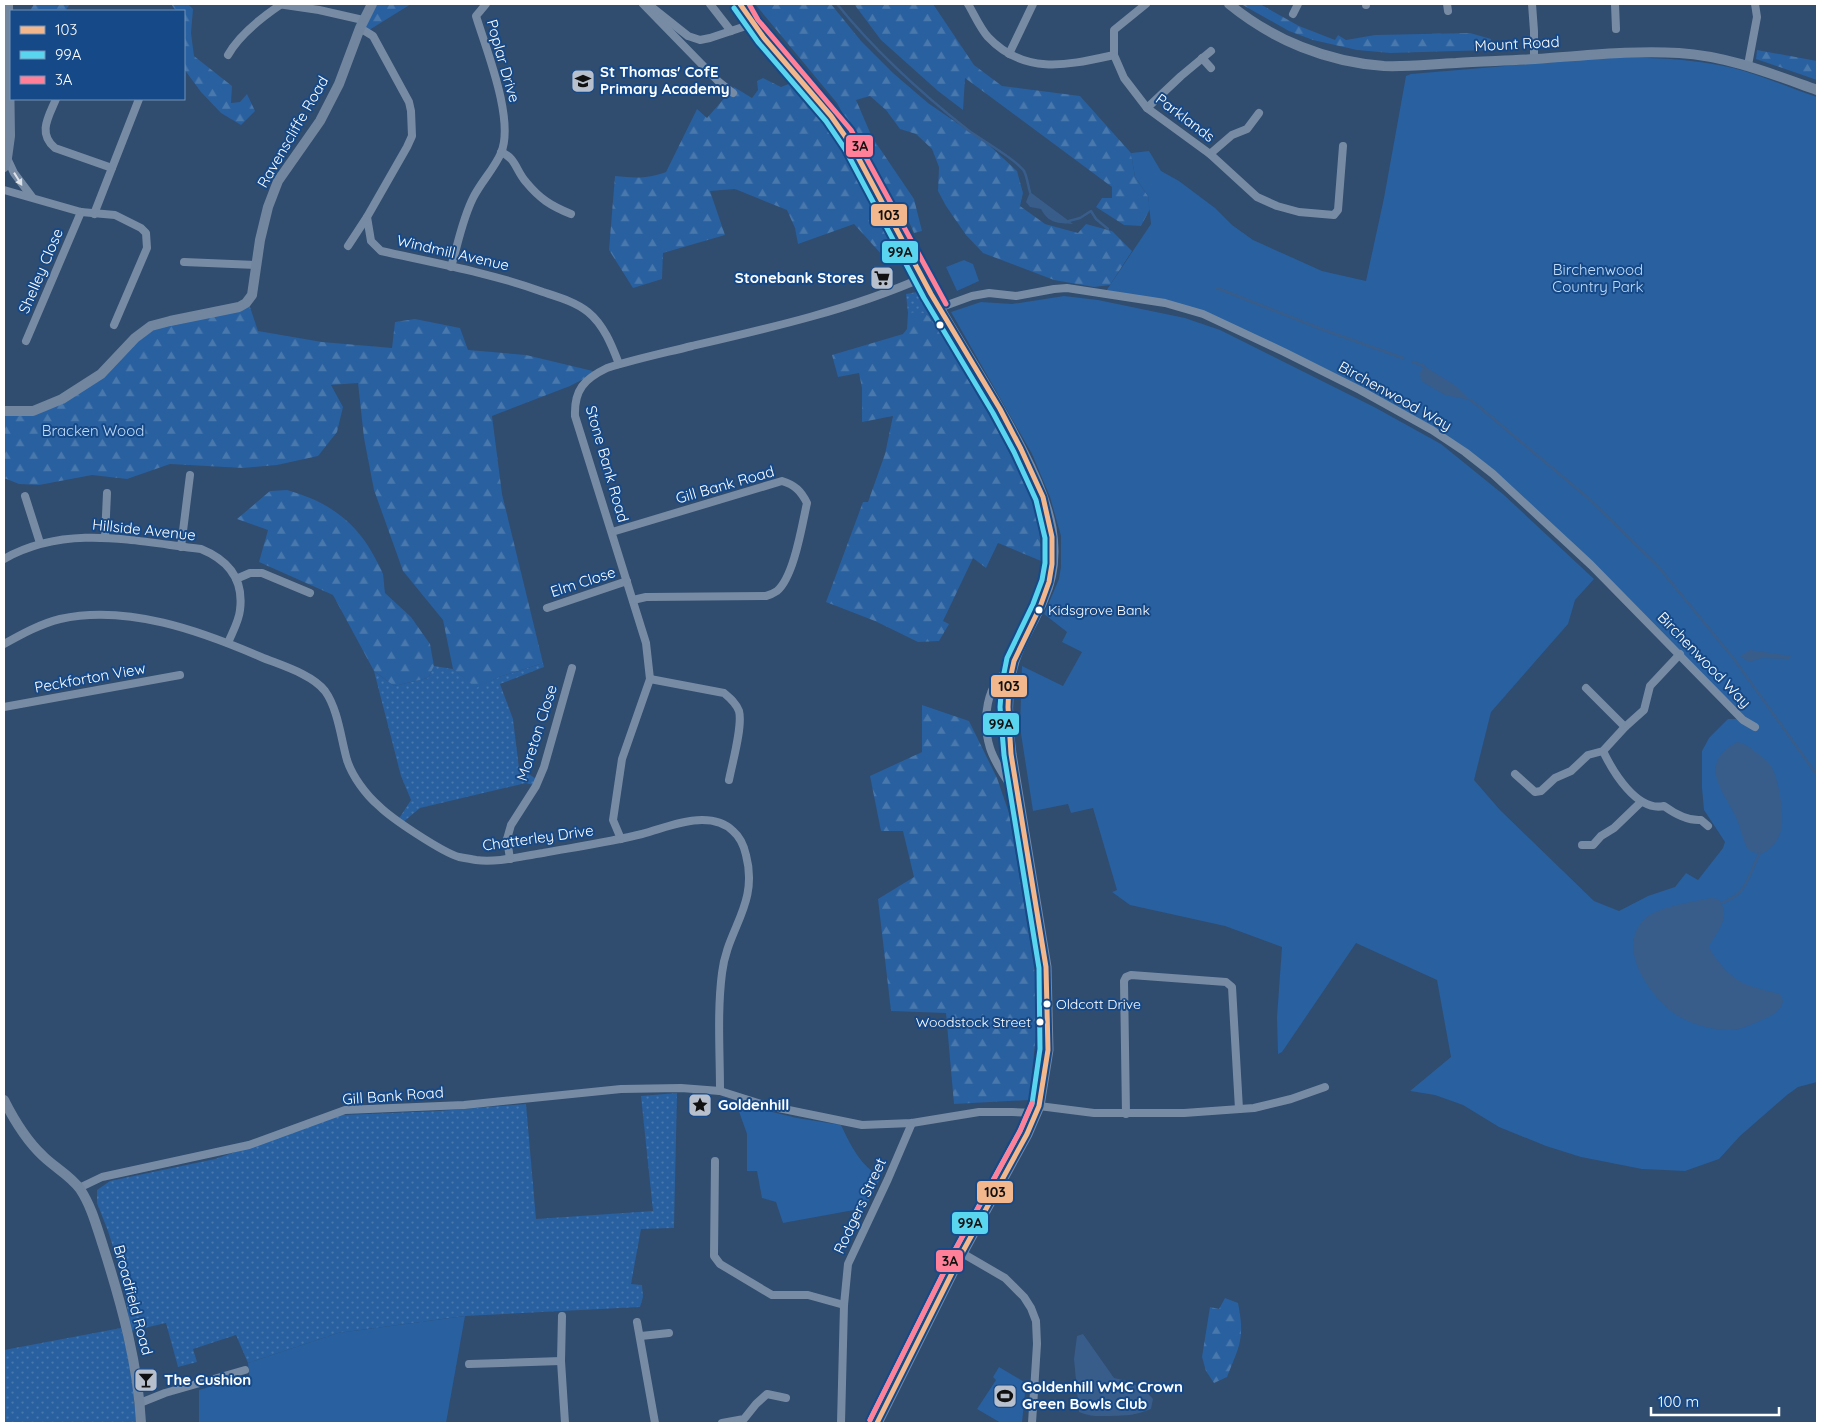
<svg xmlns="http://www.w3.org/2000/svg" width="1821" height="1427" viewBox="0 0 1821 1427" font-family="Quicksand,sans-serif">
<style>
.grass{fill:url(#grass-dots)}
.forest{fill:url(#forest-firs)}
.green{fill:#29609f}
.water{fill:#385d8b}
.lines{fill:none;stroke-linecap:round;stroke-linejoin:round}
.stream{stroke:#385d8b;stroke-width:2.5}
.street{stroke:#778ca4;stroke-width:8}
.secondary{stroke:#72879f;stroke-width:10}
.primary{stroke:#7688a1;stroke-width:11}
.bus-1-casing{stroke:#164988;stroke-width:9}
.bus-2-casing{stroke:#164988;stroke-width:9}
.bus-3-casing{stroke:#164988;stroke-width:9}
.bus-1{stroke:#f2b78c;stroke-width:5}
.bus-2{stroke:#5ad5f0;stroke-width:5}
.bus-3{stroke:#ff8098;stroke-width:5}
.oneway{fill:#dde2e8}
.bus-dot{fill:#fff;stroke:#164988;stroke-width:2}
.labels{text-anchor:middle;stroke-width:4;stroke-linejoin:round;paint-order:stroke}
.bus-label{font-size:14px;fill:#fff;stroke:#164988;text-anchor:start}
.street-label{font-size:15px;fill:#fff;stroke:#164988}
.poi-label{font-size:15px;font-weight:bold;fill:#fff;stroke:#164988;text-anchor:start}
.park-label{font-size:15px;fill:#c2ddfa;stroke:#164988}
.line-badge{stroke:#164988;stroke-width:2}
.pale-badge-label{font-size:14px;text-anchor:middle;font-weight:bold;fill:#111}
</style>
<defs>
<pattern id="grass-dots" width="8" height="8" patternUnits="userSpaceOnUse" patternTransform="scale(1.25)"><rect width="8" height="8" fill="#29609f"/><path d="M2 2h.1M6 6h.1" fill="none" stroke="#4978ad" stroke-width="1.8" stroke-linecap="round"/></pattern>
<pattern id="forest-firs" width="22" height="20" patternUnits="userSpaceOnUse" patternTransform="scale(1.25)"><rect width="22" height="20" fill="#29609f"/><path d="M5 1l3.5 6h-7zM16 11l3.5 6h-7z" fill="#4978ad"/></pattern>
</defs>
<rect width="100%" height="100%" fill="#304c6e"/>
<g class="grass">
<polygon points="917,292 991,411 989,413 926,314 908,313 906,294"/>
<polygon points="543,663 544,667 500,684 513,719 519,768 538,780 536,786 526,783 420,808 402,823 398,820 411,800 401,776 374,671 394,686 428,678 434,666 453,669 476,687 499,677"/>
<polygon points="677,1093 674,1228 641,1229 631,1284 642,1285 643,1297 640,1307 465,1316 338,1333 248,1363 236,1335 193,1349 197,1362 178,1367 166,1323 131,1331 122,1276 108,1231 97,1203 97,1190 110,1181 215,1159 342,1115 439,1111 526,1104 536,1219 653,1211 641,1096"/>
<path d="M121,1328C130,1359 134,1390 136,1423H4V1350Z"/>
</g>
<g class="forest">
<polygon points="34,4 70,4 65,11 30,11"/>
<polygon points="171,4 188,4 193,9 191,33 194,56 232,86 231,103 240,102 247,94 255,111 241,125 221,113 201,92 184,69 184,11 176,11"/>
<polygon points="372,4 411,4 366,32 360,28"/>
<polygon points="755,4 831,4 861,41 893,73 928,103 989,145 1017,171 1023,193 1020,206 1045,224 1078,233 1086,224 1112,231 1132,251 1110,285 1094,287 1054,280 983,253 966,235 946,206 938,191 939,167 932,149 916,134 900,129 886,110 870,96 856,100 872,137 914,199 922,231 914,233 906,215 886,193 837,103"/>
<polygon points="854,4 933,4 974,65 1002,86 1080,96 1131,153 1135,177 1148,196 1150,209 1141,226 1124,225 1096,207 1102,198 1112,198 1112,187 965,78 963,110 938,91 881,40"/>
<polygon points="1241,4 1260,4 1299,26 1335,40 1338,35 1346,40 1375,35 1470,33 1491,39 1491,50 1390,53 1357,50 1313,40 1289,31"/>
<polygon points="1757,50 1817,61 1817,80 1756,59"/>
<path d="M763,78L781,87L791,83L818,115L844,152L897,253L883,256L854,224L798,244L795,228L787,210L735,189L710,191L725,235L663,253L662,279L633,288L609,250L615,176C635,178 647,179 666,172L697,109L707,118L734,87L752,98L758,90L757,81Z"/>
<polygon points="249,304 258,331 322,342 392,348 395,322 415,319 460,328 468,350 526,355 597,372 570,386 492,416 502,494 543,663 499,677 476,688 453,669 443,620 403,571 374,490 364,438 358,383 331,385 343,407 337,432 318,456 277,465 243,468 170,464 127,479 92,475 39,485 19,484 4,478 4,415 62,399 153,329"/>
<path d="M918,312L926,314L929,317C960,366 991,414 1016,466C1023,482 1032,498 1036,515C1040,530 1041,546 1041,561L998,543L986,568L973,558L943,621L949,624L939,641L918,642L875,621L826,602L863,502H868L885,454L893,416L862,422V388L859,373L838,377L832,355L903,334L907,329L908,313Z"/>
<path d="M287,490C326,501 355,520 374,556C377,562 381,568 383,574C384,580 384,587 385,593L411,617L430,644L434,666L428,678L394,686L374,671L333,595L259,562L268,530L237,519L270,491Z"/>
<polygon points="922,705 969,721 997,778 1009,813 1023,898 1035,973 1036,1035 1029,1100 954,1104 946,1013 891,1011 878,899 914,877 903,831 881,831 870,776 922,752"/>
<path d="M1225,1298L1238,1303C1245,1338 1240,1345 1227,1377L1214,1383L1206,1371L1202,1357L1210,1307L1219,1309Z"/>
</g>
<g class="green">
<path d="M1602,58C1646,57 1690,58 1733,68C1761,75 1790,88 1817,97V1082L1798,1087L1787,1095L1740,1136L1719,1159L1685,1171L1642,1169L1581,1157L1546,1146L1499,1127L1463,1105L1435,1095L1410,1091L1451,1057L1437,980L1356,943L1282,1052L1278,1054L1277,1017L1282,947L1225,926L1130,905L1112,892L1117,890L1093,808L1071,813L1068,804L1033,811L1020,727L1022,666L1063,686L1082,652L1062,642L1067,632L1044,614L1059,579L1061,567V536L1050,497L1032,454L951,312L981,302L1012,304L1064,296L1098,300L1185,318L1220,330L1376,408L1441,444L1504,495L1594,579L1575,600L1568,624L1491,712L1474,780L1500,810L1594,901L1619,911L1648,896L1675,887L1686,873L1698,880L1723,848L1725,842L1704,810L1702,788V751L1709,738L1728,719H1743L1493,474L1425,426L1200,313L1104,294L1151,224L1148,196L1135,177L1131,153L1149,151L1161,171L1179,181L1215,208L1232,225L1253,240L1322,271L1366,281L1384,198L1406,76L1411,74Z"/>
<polygon points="964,260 973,264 979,281 957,291 946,267"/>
<path d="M736,1103L797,1118L841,1125C850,1144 861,1167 881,1177L865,1208L783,1223L776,1202L762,1198L757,1171H747V1134Z"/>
<polygon points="465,1316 446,1423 199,1423 199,1390 249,1375 248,1363 338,1333"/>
<polygon points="999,1367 1026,1383 1022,1423 1001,1423 977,1409 996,1380 993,1377"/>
</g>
<g class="water">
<path d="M1030,192L1069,221L1073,224C1058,223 1049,224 1041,209L1030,207L1026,202Z"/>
<polygon points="1424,366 1456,386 1470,400 1445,395 1421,381 1420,373"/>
<polygon points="1750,650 1791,656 1789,659 1762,658 1749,662 1740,656"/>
<path d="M1737,742C1744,743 1751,748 1757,753C1762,757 1768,761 1771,766C1779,779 1783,809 1782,824C1781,841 1764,864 1747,848C1742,837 1740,825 1735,815C1720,787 1699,763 1737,742Z"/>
<path d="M1711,898L1718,899C1732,914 1719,930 1710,944C1709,950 1712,953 1716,958C1734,983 1747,986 1776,993L1781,995L1783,1001C1781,1012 1772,1015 1762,1020C1751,1025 1738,1031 1726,1030C1708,1029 1687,1023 1672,1012C1647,992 1615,945 1646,918C1660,906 1693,902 1711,898Z"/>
<path d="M1083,1334L1114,1378C1130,1381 1142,1386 1153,1399L1151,1409C1132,1416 1130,1415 1111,1416C1097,1416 1092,1417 1079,1412L1074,1359L1077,1336Z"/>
</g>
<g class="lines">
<g class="stream">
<path d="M837,4C875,51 921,93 968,130C981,140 1016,159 1024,171C1027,176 1028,186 1030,192"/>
<polyline points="1069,221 1080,218 1091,211 1096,219 1108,229"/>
<polyline points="1217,288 1324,330 1403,358"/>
<polyline points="1413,362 1424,366"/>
<polyline points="1471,400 1587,497 1657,565 1734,659 1817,775"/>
<path d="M1722,903C1728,900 1735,897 1739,893C1750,882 1752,866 1760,853"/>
</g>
<g class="street">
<polyline points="278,4 319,10 363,20"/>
<polyline points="643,4 718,81 733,93"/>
<polyline points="710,4 731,31"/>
<path d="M968,4C974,14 980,28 988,37C1025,76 1068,65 1114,55"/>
<polyline points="1146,4 1114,30 1114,55 1124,78 1147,108 1210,154 1257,197 1277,206 1299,212 1334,215 1338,210 1343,146"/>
<polyline points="1447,4 1448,11"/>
<polyline points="1532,4 1534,31 1534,59"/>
<polyline points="1615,4 1616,29"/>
<polyline points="649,5 688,36 700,40 710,38 752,24"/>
<polyline points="1366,5 1366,4"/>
<polyline points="1293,14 1298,4"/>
<path d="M360,28L373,36L409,102L411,111L412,136L407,147L367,217L371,241L381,251C435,263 491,273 543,292C558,297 576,302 588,312C604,325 612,346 619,364"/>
<polyline points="1009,54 1033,4"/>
<path d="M228,55C239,35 261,18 280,5"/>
<polyline points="1202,58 1211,68"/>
<polyline points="1748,65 1757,17 1755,4"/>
<path d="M56,99C49,116 37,133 55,148L112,168"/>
<polyline points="1147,108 1181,76 1211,51"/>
<path d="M501,152C516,158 516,171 526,182C540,199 551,206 571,214"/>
<polyline points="1210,154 1232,135 1247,129 1259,113"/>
<polyline points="7,158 14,173 32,197"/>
<polyline points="4,190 81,212 115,215 141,228 146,233 147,248 114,325"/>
<polyline points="94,214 139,99"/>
<polyline points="348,246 367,217"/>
<polyline points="184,262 257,265"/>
<path d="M451,267C458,244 462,220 473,198C481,182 494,169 501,153C515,120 486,49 476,16L486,4"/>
<polyline points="939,308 972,296 989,293 1016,296 1054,289 1067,288 1165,303 1203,314 1284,352 1360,390 1432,430 1465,452 1493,474 1591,565 1743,720 1755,727"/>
<polyline points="26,341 81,212"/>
<polyline points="25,496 40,543"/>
<path d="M612,532L782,481C795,485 801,491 807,503C802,525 794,577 777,591C774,593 770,595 766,596L646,597L633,600"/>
<polyline points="105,537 107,493"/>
<polyline points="181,547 190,475"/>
<path d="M4,559C66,524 133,541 201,549C228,560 244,579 240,610C239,621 232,633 228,643"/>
<polyline points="236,579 250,573 262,573 310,593"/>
<polyline points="547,608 627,581"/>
<path d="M4,644C22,634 40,624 60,619C127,604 201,631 261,657C280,665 312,674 325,691C338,709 341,739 347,760C352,776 366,795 379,806C392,819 442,852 459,857C465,858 471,859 476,860C497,863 522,856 543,853C576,847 609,842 642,834C661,829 682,820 702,820C714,820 725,823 733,831C740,837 744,846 746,855C759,904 727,929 722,973C717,1012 720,1052 720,1091"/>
<path d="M1012,668C985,682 982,722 990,748C995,764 1006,778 1015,793"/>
<path d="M650,679L724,693C730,698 736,703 739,711C743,726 732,764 729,780"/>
<polyline points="1586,688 1625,727"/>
<polyline points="4,707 180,675"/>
<path d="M1603,751C1613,772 1637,812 1664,806C1675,814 1687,821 1701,820L1708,826"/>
<polyline points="1515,774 1535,792 1541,791 1555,778 1571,771 1588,755 1603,751 1625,727 1644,710 1650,686 1680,654"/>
<path d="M621,839L613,820L622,759L650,679L646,643L575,416C574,390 584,379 607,368C635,359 664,353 692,346C770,328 849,310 922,278"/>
<polyline points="1582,845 1593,845 1601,836 1614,828 1641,802"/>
<polyline points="510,859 507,839 511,825 536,786 544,767 572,668"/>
<polyline points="1039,1106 1094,1113 1184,1113 1254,1108 1291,1099 1325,1087"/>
<polyline points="1126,1114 1124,981 1126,977 1131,975 1226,982 1232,987 1239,1109"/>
<polyline points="715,1161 714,1256 720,1264 772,1295 808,1295 844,1305"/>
<polyline points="79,1188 102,1177 249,1145 345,1110 464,1105 621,1089 681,1088 720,1091 764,1105 862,1125 912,1123 979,1112 1012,1112 1037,1113"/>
<polyline points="962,1253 1005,1278 1024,1297 1031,1308 1036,1321 1037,1344 1032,1423"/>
<polyline points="562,1316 561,1361 565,1423"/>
<polyline points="637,1322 655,1423"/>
<polyline points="641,1336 669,1333"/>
<polyline points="469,1364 561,1361"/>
<polyline points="140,1403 165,1393 245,1370"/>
<polyline points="722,1423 744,1419 756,1404 767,1394 786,1398"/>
<polyline points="841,1423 844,1305 848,1264 888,1179 912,1123"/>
</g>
<g class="secondary">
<path d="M1229,4C1273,40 1327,62 1384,66C1408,67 1432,64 1456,63C1482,61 1509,61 1535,59C1583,56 1631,50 1679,53C1728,56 1772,74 1817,90"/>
<polyline points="4,167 7,158 10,136 8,4"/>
<polyline points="4,411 33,411 62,399 101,374 135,338 151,326 170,321 239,307 246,303 252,295 260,240 268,207 278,181 320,121 339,84 360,28 372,4"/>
<path d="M4,1100C14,1120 27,1141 43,1156C54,1167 71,1176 80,1189C92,1207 97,1228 104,1249C122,1306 138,1364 141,1423"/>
</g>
<path class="primary" d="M740,4C768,51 812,87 844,133C855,149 863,168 872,186C891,222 911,258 931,294C960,346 994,395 1021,449C1034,474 1046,500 1051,528C1055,552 1053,577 1043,599C1035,620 1021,639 1014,661C1005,691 1007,723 1011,754L1046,967L1048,1050L1039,1106L1027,1134L962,1253L877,1423"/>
<g class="bus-1-casing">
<polyline id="bus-1" points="740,4 764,38 831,116 852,146 931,294 1000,409 1021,449 1043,497 1052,537 1052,564 1049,582 1040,607 1014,661 1009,684 1008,707 1011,754 1046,967 1048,1050 1039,1106 1027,1134 962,1253 877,1423"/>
</g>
<g class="bus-2-casing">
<polyline id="bus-2" points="734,8 758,42 826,121 845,149 924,298 993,413 1014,452 1036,500 1045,538 1045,563 1042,580 1033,604 1007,658 1002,683 1000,707 1004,755 1039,968 1040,1049 1032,1104 1020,1131 955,1250 870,1420"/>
</g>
<g class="bus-3-casing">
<g id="bus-3">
<polyline points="749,4 758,20 851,130 946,304"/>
<polyline points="870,1420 955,1250 1020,1131 1032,1103"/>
</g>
</g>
<use href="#bus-1" class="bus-1"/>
<use href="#bus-2" class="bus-2"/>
<use href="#bus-3" class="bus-3"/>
</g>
<defs><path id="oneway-solid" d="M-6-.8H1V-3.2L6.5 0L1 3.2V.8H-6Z" transform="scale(1.25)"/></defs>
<use class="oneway" href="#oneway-solid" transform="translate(18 179) rotate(58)"/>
<defs>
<g id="school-square" transform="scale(1.25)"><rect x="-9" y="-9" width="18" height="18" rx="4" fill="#b7c0cc" stroke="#164988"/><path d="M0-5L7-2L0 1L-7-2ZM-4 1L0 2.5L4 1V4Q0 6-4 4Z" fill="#111"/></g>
<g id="supermarket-square" transform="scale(1.25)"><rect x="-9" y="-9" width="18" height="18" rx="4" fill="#b7c0cc" stroke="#164988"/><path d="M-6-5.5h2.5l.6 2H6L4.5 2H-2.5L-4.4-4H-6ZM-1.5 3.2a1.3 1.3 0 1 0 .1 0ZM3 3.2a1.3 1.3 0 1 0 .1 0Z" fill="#111"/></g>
<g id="sight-square" transform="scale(1.25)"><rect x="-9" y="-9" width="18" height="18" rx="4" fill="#b7c0cc" stroke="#164988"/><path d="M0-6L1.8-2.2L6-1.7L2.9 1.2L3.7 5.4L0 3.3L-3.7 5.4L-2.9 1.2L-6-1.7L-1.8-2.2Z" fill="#111"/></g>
<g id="bar-square" transform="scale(1.25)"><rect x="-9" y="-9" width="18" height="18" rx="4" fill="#b7c0cc" stroke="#164988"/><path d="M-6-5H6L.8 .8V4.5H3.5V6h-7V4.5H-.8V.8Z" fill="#111"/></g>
<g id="stadium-square" transform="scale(1.25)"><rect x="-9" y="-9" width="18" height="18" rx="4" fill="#b7c0cc" stroke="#164988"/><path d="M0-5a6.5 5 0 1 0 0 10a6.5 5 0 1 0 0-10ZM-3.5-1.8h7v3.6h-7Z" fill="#111"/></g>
</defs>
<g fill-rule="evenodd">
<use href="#school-square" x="583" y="81"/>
<use href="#supermarket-square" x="882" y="278"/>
<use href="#sight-square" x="700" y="1105"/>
<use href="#bar-square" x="146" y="1380"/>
<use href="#stadium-square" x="1005" y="1396"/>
</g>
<g class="bus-dot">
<circle cx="940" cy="325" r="4.5"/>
<circle cx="1039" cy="610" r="4.5"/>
<circle cx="1047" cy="1004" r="4.5"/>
<circle cx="1040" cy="1022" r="4.5"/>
</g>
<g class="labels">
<g class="bus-label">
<text x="1048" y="615">Kidsgrove Bank</text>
<text x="1056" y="1009">Oldcott Drive</text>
<text x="1031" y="1027" text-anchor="end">Woodstock Street</text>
</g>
<g class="street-label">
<text transform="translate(1517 44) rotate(-3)" y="5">Mount Road</text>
<text transform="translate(503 61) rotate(74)" y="5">Poplar Drive</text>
<text transform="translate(1185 118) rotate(37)" y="5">Parklands</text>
<text transform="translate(293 132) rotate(-60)" y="5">Ravenscliffe Road</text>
<text transform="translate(453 253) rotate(13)" y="5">Windmill Avenue</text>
<text transform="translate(41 271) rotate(-67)" y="5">Shelley Close</text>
<text transform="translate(1395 396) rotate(29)" y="5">Birchenwood Way</text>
<text transform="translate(607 464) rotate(74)" y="5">Stone Bank Road</text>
<text transform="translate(725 485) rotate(-16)" y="5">Gill Bank Road</text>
<text transform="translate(144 530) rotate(6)" y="5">Hillside Avenue</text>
<text transform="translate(583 582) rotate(-18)" y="5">Elm Close</text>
<text transform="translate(1704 660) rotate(46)" y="5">Birchenwood Way</text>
<text transform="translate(90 678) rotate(-10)" y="5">Peckforton View</text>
<text transform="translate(537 733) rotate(-72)" y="5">Moreton Close</text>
<text transform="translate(538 838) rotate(-8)" y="5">Chatterley Drive</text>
<text transform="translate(393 1096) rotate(-4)" y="5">Gill Bank Road</text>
<text transform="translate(860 1206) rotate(-65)" y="5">Rodgers Street</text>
<text transform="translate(133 1300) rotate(75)" y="5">Broadfield Road</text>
</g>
<g class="poi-label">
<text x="600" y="77">St Thomas' CofE<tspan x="600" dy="17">Primary Academy</tspan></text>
<text x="864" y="283" text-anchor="end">Stonebank Stores</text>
<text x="718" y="1110">Goldenhill</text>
<text x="164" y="1385">The Cushion</text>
<text x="1022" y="1392">Goldenhill WMC Crown<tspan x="1022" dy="17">Green Bowls Club</tspan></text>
</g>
<g class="park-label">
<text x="1598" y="275">Birchenwood<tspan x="1598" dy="17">Country Park</tspan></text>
<text x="93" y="436">Bracken Wood</text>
</g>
</g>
<g class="line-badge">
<rect x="845" y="134" width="29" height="24" rx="5" fill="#ff8098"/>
<rect x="870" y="203" width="38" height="24" rx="5" fill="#f2b78c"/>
<rect x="881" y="240" width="38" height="24" rx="5" fill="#5ad5f0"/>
<rect x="990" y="674" width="38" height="24" rx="5" fill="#f2b78c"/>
<rect x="982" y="712" width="38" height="24" rx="5" fill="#5ad5f0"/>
<rect x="976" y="1180" width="38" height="24" rx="5" fill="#f2b78c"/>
<rect x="951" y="1211" width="38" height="24" rx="5" fill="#5ad5f0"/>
<rect x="935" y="1249" width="29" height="24" rx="5" fill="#ff8098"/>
</g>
<g class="pale-badge-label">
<text x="860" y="151">3A</text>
<text x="889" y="220">103</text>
<text x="900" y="257">99A</text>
<text x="1009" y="691">103</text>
<text x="1001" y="729">99A</text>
<text x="995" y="1197">103</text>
<text x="970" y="1228">99A</text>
<text x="950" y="1266">3A</text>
</g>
<rect width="1821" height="1427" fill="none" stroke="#ffffff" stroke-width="10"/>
<rect x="10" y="10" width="175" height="90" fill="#164988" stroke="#7392b8"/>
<rect x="20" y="26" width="25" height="8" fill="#f2b78c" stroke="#7392b8"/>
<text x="55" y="35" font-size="15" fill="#ffffff">103</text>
<rect x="20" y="51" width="25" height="8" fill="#5ad5f0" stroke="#7392b8"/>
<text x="55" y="60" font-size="15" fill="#ffffff">99A</text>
<rect x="20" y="76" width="25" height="8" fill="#ff8098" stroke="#7392b8"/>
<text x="55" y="85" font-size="15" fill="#ffffff">3A</text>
<path d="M1651 1407v8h128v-8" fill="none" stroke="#ffffff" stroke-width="2.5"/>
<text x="1658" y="1407" font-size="15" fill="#ffffff" stroke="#164988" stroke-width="4" paint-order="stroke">100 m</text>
</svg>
